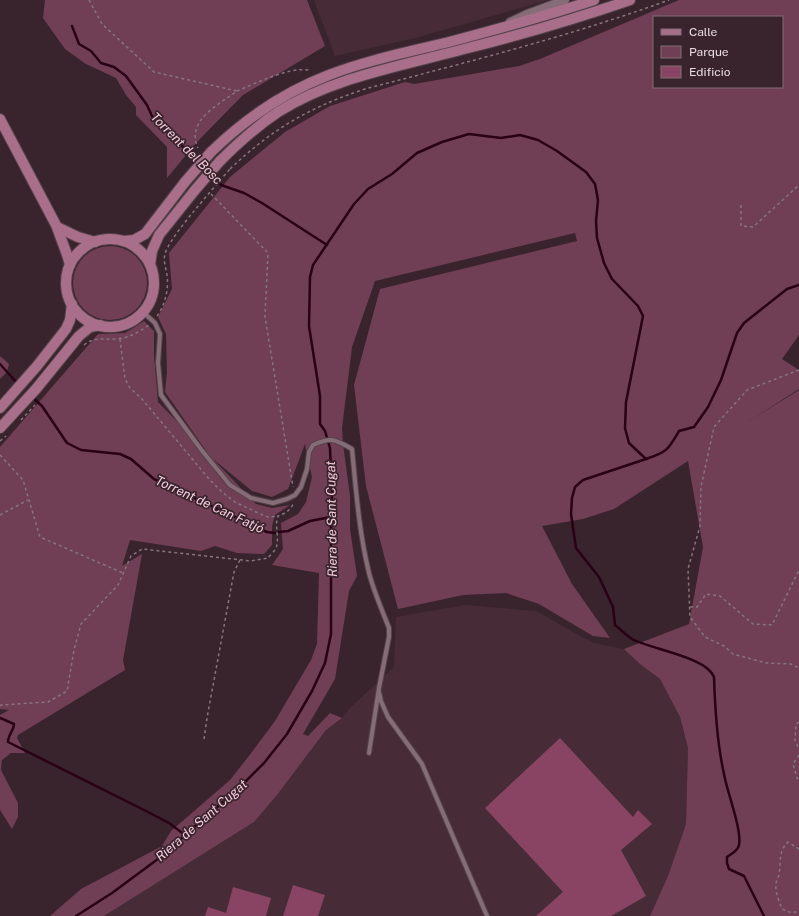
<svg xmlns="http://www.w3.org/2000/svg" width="799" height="916" viewBox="0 0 799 916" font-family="'Public Sans',sans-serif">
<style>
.built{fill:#472c37}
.green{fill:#703f55;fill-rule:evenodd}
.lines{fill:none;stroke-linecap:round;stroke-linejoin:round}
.stream{stroke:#2a0016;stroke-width:2.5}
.building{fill:#894464}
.lane-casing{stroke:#55434b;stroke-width:6}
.street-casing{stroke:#55434b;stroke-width:10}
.secondary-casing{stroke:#55434b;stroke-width:12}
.path{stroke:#86757c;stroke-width:1.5;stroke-dasharray:3 3;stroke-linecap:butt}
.lane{stroke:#866c77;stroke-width:4}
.street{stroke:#866c77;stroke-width:8}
.secondary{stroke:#a96f8a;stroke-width:10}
.secondary-bridge-casing{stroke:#55434b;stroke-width:12;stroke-linecap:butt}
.path-bridge{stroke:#86757c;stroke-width:1.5;stroke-dasharray:3 3;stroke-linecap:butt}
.secondary-bridge{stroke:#a96f8a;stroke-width:10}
.labels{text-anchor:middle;stroke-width:3.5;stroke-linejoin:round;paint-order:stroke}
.water-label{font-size:13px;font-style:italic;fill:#f5cbdc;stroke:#39242d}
</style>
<rect width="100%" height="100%" fill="#39242d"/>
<g class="built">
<polygon points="314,0 548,0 419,37 335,56"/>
<polygon points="465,605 536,611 593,643 624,649 640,664 660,679 680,717 688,748 686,824 668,876 650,916 104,916 254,822 277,795 326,730 342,718 351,707 394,667 396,617"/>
</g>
<g class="green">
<polygon points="45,0 307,0 325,46 243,95 196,143 167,178 167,147 136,115 136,107 126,95 116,78 86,64 65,49 43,18"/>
<path d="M679,0H799V335L782,359L799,370V389L749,421L799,390V916H650L668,876L686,824L688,748L680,717L660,679L640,664L624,649L689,624L703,547L688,461L614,509L583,519L542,526L572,584L610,638L593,636L539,604L506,593L463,595L398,609L366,486L354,385L380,289L577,241L575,233L375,281L352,347L342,428L343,444L350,496V529L357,576L349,591L335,679L303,734L308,736L330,713L342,718L326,730L277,795L254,822L104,916H50L81,889L162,846L171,831L230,780L252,752L275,721L311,660L317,644L319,573L272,565L283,549L281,523L298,514L306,502L312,477L305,444L288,489L272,497L252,491L213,459L256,504L272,508L290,505L275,515L272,526V545L264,554L237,553L215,546L201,551L130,540L122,566L142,554L123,660L125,670L18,735L17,738L25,753H11L2,760L1,770L18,803V817L12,829L0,810V715L9,710L0,709V447L98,334L125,333L144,321L154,331V356L158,402L207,452L165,392L167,372L166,334L158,317L172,289L169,253L230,177L285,132L330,106L405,82L414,84L519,66L540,59ZM654,17H782V87H654Z"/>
<circle cx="110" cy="283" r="37"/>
<polygon points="0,356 9,364 7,372 0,379"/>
</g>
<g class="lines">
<g class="stream">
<polyline points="72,26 79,44 91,51 101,63 114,67 126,76 147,105 152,116 199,163"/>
<polyline points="211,175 221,185 244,193 262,203 327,245"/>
<polyline points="0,364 18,384"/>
<polyline points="32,397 42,406 67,443 81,450 120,454 131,459 154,479 267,532 275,533"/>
<path d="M646,459L583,480L575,487L572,498L571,514L576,548L599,577L613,607L615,625C621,630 626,635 632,639C650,649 707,657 714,677C715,710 717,743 724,774C727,792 742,829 739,845C738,851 731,854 727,857V863L729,869L744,876L764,916"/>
<polyline points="279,532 288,531 310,521 331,517"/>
<path d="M0,718L14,724C14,730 8,735 8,742L146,811L169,823L185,835"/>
<path d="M76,916L112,893L166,853L185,835L238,789L264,763L287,734L312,691L325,663L331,634V517L332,495L330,448L325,431L320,424V396L309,326L310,277L313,265L354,204L368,189L392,174L417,153L442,142L469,134L501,138L520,135L538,140L557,151L586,172L595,184L598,200L596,221L597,238L604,263L612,279L638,306L643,316L626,402L625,428L629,443L646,459C667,452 668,450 679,431L694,427L708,407L721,380L737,333L744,323L787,289L799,285"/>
</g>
</g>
<g class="building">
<polygon points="560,738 633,817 638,810 652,824 621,850 646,896 611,916 536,916 563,892 485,808"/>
<polygon points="293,885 325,895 318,916 283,916"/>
<polygon points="233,887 271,898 266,916 205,916 208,907 226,913"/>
</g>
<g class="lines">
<g class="lane-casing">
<g id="lane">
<path d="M143,312L155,323L160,334L158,363L161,395L203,452L230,485L251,498L273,503L287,499L295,495L301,487L307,469L309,452L313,445C331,437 335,439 352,449C356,490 359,532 369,573C374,592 382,610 389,628V637L379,688L369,753"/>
<polyline points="379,692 381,701 388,717 422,764 487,916"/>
</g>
</g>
<g class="street-casing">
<polyline id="street" points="510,22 527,14 565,0"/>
</g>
<g class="secondary-casing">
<g id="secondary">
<path d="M0,119L57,227C61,240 67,252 70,265"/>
<path d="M211,152C245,119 284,92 329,75C368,60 409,52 449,42C498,29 546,16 594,0"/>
<path d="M220,161C238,143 257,126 278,112C334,77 401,66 464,49C520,35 575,19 630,0"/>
<polyline points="57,227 78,237 95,242"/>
<circle cx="110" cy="283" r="44"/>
<polyline points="124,241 134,240 145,234 185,182"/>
<polyline points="150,265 152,251 159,235 195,190"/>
<polyline points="0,408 37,366 66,329 70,320 72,304"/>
<polyline points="0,428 36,389 79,336 90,327 100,325"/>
</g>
</g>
<g class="path">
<path d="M89,0L102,24L154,72L237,91C220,104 185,120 198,148"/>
<path d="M237,91C256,83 289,67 308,70L310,72"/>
<path d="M230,169C272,129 310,107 365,89C468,62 570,36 669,0"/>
<polyline points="211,194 268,253 265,317 293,487"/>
<polyline points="741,205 741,226 753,227 799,185"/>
<path d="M157,316C165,305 169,289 167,275C166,268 163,261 165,254C168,241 195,210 204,199"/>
<polyline points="120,339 125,379 130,388 142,399 209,479 222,492 235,502 258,513 268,517 278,516"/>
<path d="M84,345C95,336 105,340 117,339C129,338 139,332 149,325"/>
<polyline points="799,370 747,390 714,427 701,487 700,526 688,569 690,617 705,637 724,646 733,654 766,663 791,664 799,668"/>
<polyline points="21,420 35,405"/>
<polyline points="0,441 6,436"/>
<polyline points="0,455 23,480 40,537 123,573"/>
<polyline points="0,515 28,500"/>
<polyline points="690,607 697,607 706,594 720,596 753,624 772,625 799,570"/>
<path d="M0,706L1,705L48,702L67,691L74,650L81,624L118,585L131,556L142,549L251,561L268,558C270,555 275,551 276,548C280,538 274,526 278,516C286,513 291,510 294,502"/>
<polyline points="799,722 796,724 795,740 799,749"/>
<polyline points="204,739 207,718 234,572 240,560"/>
<polyline points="799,755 793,764 797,778 799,780"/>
<path d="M799,849L788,842C778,851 781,863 779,875C778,878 776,881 776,884C775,892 779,901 782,909L792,913L799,911"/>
</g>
<use href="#lane" class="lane"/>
<use href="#street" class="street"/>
<use href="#secondary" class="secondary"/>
<g class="secondary-bridge-casing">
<g id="secondary-bridge">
<polyline points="185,182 211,152"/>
<polyline points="195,190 220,161"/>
</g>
</g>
<polyline class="path-bridge" points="204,199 230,169"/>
<use href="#secondary-bridge" class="secondary-bridge"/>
</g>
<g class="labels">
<g class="water-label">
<text transform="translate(187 148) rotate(45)" y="5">Torrent del Bosc</text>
<text transform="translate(210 504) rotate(25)" y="5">Torrent de Can Fatjó</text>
<text transform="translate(331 519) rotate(-91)" y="5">Riera de Sant Cugat</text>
<text transform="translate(201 820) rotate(-41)" y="5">Riera de Sant Cugat</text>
</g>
</g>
<rect x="653" y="16" width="130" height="72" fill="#39242d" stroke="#806e75"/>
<rect x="661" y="29" width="20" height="6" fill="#a96f8a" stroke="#806e75"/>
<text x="689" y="36" font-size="12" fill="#eadce1">Calle</text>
<rect x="661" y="46" width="20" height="12" fill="#703f55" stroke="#806e75"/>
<text x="689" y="56" font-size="12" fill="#eadce1">Parque</text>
<rect x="661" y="66" width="20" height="12" fill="#894464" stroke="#806e75"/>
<text x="689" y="76" font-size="12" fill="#eadce1">Edificio</text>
</svg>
